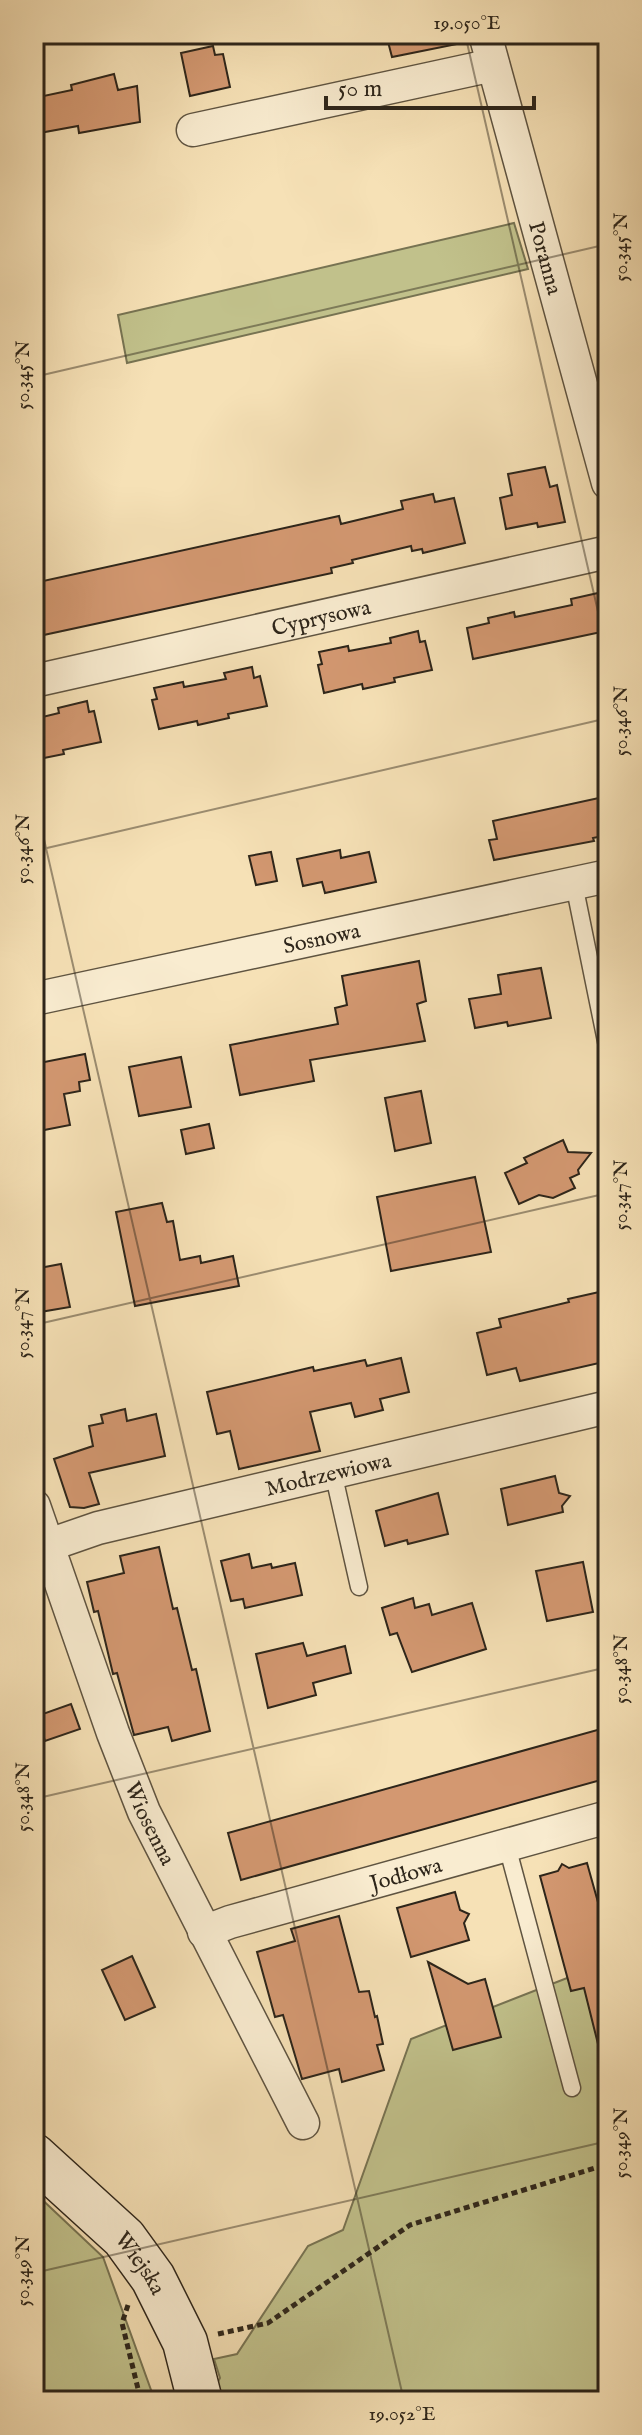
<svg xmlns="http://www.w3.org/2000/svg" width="642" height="2435" viewBox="0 0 642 2435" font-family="'IM FELL English',serif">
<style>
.green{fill:#c1c18b;stroke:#777352;stroke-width:2}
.building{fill:#d39871;stroke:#2d251a;stroke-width:2}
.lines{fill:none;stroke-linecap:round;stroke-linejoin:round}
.lane-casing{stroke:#5f5441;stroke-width:19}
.street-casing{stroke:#5f5441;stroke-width:35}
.secondary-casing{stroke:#2d251a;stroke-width:47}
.path{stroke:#2d251a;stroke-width:5;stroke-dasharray:6 4;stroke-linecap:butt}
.lane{stroke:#f9ecd0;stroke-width:16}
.street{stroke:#f9ecd0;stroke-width:32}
.secondary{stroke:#f9ecd0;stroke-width:44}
.ticks{fill:none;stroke:#2d251a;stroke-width:2;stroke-opacity:0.45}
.labels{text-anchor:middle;stroke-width:7;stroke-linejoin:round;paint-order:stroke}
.street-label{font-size:22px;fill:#2d251a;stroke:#f9ecd0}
.neatline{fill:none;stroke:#2d251a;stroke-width:3}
.ticks-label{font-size:20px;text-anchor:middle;fill:#2d251a}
</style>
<rect width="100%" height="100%" fill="#f6e1b6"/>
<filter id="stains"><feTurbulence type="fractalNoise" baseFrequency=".0025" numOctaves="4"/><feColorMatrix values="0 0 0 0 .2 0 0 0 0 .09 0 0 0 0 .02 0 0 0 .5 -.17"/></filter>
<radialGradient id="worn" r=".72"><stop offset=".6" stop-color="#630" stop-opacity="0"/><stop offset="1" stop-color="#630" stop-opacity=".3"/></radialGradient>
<g class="green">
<polygon points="514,223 528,269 127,363 118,315"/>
<polygon points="608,1962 608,2401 208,2401 220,2378 214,2359 237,2354 308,2246 343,2230 411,2039"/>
<polygon points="34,2192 103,2257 155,2401 34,2401"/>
</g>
<g class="building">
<polygon points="386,34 461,34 462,43 392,57"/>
<polygon points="213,46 215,55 223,54 230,87 190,96 181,53"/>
<polygon points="114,74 118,90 137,86 140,122 79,133 78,126 34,134 34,98 72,90 71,85"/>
<polygon points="545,467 550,487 557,485 565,522 538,527 537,523 506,529 500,498 512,495 508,474"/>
<polygon points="433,494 435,502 454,498 465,543 423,553 422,549 412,551 411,546 352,560 353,563 331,568 332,573 39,636 38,632 34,632 34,583 339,516 341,524 403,509 401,501"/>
<polygon points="598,593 606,631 473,659 467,628 489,623 488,618 514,612 515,617 572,605 571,599"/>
<polygon points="418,631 420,642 425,641 432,670 394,678 395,682 363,689 362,684 324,693 318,665 322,664 319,652 348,646 349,651 391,643 390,638"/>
<polygon points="252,667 254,678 260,676 267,706 228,714 229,718 198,725 197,721 159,729 152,700 157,699 154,688 183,682 184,687 226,679 224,673"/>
<polygon points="87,701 89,712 94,711 101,742 63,750 64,754 34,760 34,719 59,713 58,708"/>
<polygon points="608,796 608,835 593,838 594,841 494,860 489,840 497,839 493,821"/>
<polygon points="340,850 341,858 369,852 376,882 325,893 322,882 303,886 297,859"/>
<polygon points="271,852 277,881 256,885 249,856"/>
<polygon points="419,961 426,1001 417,1004 425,1041 310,1060 314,1081 240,1095 230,1045 338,1024 335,1008 347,1005 342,976"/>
<polygon points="541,968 551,1018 508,1026 507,1022 475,1028 469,999 501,994 498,975"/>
<polygon points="85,1054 90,1080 79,1082 80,1091 64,1094 70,1125 34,1132 34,1064"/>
<polygon points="181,1057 191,1107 139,1116 129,1067"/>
<polygon points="421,1091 431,1143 395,1151 385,1098"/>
<polygon points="209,1124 214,1148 186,1154 181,1130"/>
<polygon points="563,1140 568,1152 591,1153 578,1170 579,1174 570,1178 575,1188 553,1198 539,1195 519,1204 505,1173 527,1163 524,1158"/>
<polygon points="475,1177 491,1252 391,1271 377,1197"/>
<polygon points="162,1203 167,1222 173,1221 180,1260 200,1256 201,1263 233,1256 239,1286 135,1306 116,1212"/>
<polygon points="61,1264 70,1307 40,1312 34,1269"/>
<polygon points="608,1290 608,1361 520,1381 516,1368 487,1375 477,1333 501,1327 499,1319 569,1302 568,1299"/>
<polygon points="401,1358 409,1392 380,1399 383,1410 355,1417 351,1403 310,1412 320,1451 239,1469 230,1431 217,1434 207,1392 313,1367 314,1371 365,1360 367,1366"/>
<polygon points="125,1409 127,1421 156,1414 165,1456 89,1473 99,1504 84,1508 70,1507 54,1459 93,1446 89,1426 103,1423 101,1415"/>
<polygon points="555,1476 559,1493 570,1496 562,1506 563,1512 508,1525 501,1489"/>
<polygon points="438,1493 448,1534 408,1544 407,1540 385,1546 376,1511"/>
<polygon points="159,1547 173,1609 177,1608 192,1670 196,1669 210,1731 172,1741 168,1727 134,1735 117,1673 113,1674 98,1611 94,1612 87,1582 124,1573 120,1556"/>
<polygon points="249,1554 252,1568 271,1564 272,1568 295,1563 302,1595 245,1608 243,1599 231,1601 221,1561"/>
<polygon points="583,1562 593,1612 547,1621 536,1571"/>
<polygon points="413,1598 415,1608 429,1604 432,1615 472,1603 486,1649 412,1672 397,1633 390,1635 382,1608"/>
<polygon points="303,1643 307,1656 345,1646 351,1673 313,1683 316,1695 268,1708 256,1654"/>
<polygon points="71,1704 80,1729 45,1741 37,1716"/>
<polygon points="608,1727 608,1778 241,1880 228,1833"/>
<polygon points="587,1863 608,1938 608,2051 600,2052 584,1988 571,1991 540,1876 558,1871 562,1864 569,1868"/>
<polygon points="455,1892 460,1910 469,1914 464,1923 469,1940 411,1957 397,1908"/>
<polygon points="339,1916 359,1992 369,1991 375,2017 377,2016 383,2044 377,2045 384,2070 342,2082 339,2069 302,2079 283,2015 275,2017 257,1952 295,1941 291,1929"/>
<polygon points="132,1956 155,2007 125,2020 102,1970"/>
<polygon points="428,1962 468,1984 485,1979 501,2037 453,2050"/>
</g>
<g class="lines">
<g class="lane-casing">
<g id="lane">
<polyline points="574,884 608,1051"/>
<polyline points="333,1472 359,1587"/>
<polyline points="507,1846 572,2088"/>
</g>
</g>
<g class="street-casing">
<g id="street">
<path id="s1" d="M485,34L608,483"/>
<polyline points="193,130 493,65"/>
<path id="s2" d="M34,681L608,552"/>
<path id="s3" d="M34,999L608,876"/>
<path id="s4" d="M34,1506L113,1733L144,1812L303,2123"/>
<path id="s5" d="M49,1545L98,1528L608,1407"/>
<path id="s6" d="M204,1932L230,1922L608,1817"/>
</g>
</g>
<g class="secondary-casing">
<g id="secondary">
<path id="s7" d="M34,2156L124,2238L153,2278L185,2342L200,2401"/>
</g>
</g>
<g class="path">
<polyline points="128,2305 122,2323 141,2401"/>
<polyline points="218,2334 268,2323 410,2225 608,2164"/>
</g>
<use href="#lane" class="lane"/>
<use href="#street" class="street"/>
<use href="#secondary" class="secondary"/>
</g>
<path class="ticks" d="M465,34L608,655M34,377L608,244M34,796L404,2401M34,851L608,718M34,1325L608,1193M34,1799L608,1667M34,2273L608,2141"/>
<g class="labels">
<g class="street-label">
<text dy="8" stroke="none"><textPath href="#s1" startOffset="232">Poranna</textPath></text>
<text dy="8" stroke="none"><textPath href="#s2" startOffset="294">Cyprysowa</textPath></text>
<text dy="8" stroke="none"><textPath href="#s3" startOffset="294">Sosnowa</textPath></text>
<text dy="8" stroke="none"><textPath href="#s5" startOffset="288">Modrzewiowa</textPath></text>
<text dy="8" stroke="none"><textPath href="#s4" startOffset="338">Wiosenna</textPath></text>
<text dy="8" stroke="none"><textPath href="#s6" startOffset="210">Jodłowa</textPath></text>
<text dy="8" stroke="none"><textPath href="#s7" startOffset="152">Wiejska</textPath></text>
</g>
</g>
<rect width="642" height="2435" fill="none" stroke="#f6e1b6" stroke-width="88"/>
<path d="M326 96v12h208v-12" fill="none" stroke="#2d251a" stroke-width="4"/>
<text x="338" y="96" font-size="24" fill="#2d251a" stroke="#f9ecd0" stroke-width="6" paint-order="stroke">50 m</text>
<rect x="44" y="44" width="554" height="2347" class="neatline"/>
<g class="ticks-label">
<text x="467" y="29">19.050°E</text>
<text transform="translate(620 247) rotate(-90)" y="7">50.345°N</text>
<text transform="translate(22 375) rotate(-90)" y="7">50.345°N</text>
<text transform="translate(620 721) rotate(-90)" y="7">50.346°N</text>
<text transform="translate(22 849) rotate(-90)" y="7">50.346°N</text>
<text transform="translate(620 1195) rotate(-90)" y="7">50.347°N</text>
<text transform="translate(22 1323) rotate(-90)" y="7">50.347°N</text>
<text transform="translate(620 1669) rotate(-90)" y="7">50.348°N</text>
<text transform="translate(22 1797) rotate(-90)" y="7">50.348°N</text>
<text transform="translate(620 2143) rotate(-90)" y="7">50.349°N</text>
<text transform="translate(22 2271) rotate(-90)" y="7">50.349°N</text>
<text x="402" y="2420">19.052°E</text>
</g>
<rect width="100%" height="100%" filter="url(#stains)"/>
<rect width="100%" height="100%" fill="url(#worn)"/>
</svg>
